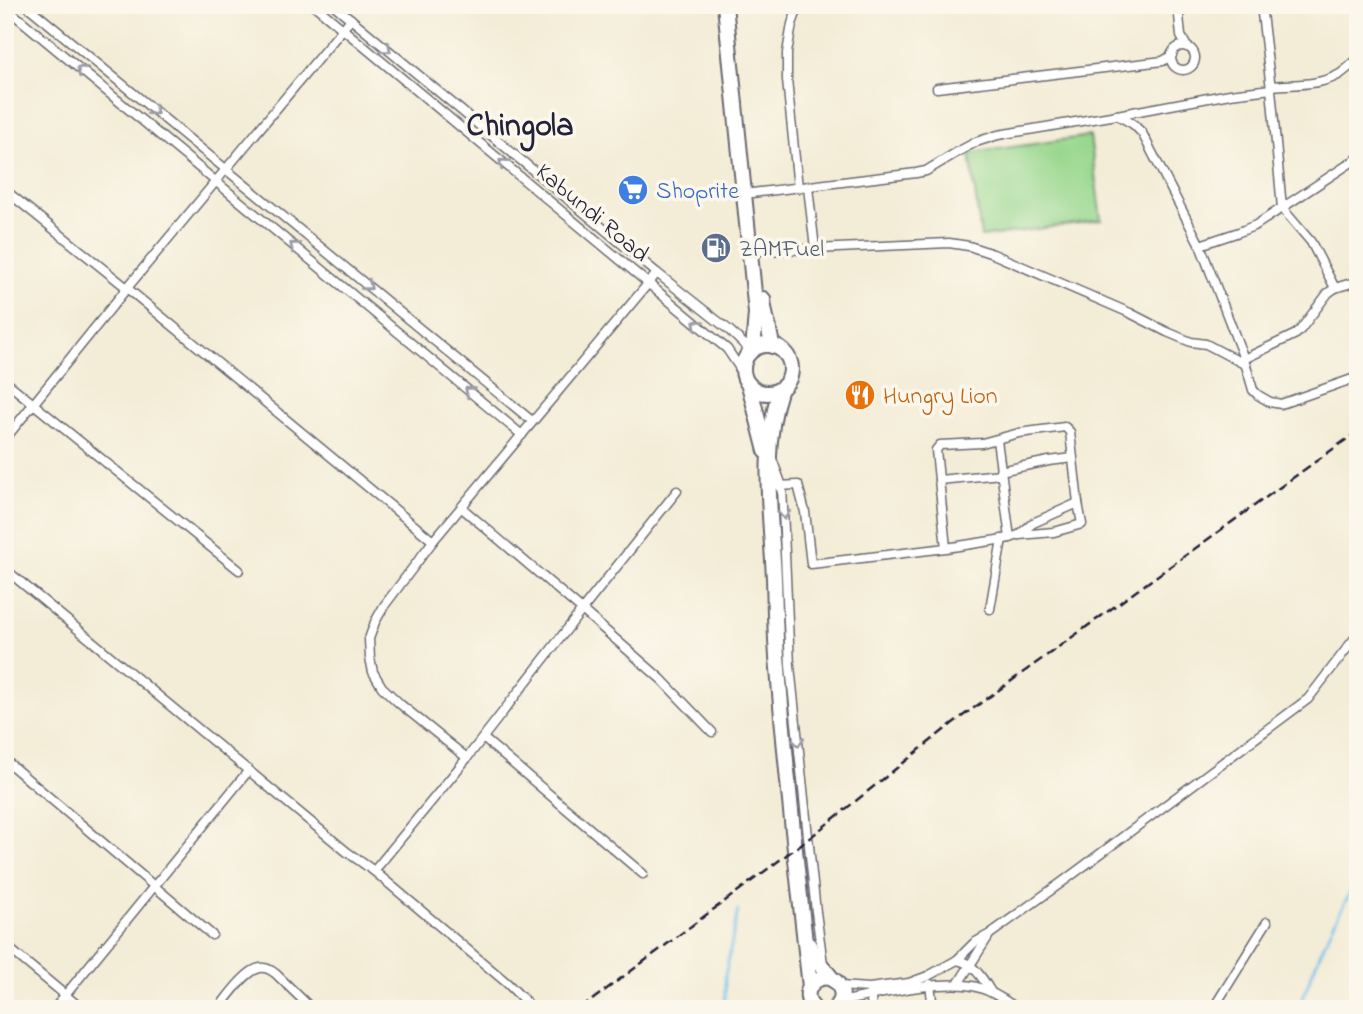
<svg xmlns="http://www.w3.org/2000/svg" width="1363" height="1014" viewBox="0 0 1363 1014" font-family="'Indie Flower',sans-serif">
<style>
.green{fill:#98d78d;stroke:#5d7c64;stroke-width:2}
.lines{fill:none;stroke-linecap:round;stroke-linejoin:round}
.stream{stroke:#73c0ed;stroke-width:2.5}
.street-casing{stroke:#6b6971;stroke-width:11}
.highway-casing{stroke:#6b6971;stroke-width:18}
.street{stroke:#fff;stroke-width:8}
.highway{stroke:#fff;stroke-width:14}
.rail{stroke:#22223b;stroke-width:2.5;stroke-dasharray:10 5;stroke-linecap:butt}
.oneway{stroke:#9c9ca7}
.labels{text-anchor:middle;stroke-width:7;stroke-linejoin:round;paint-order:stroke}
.shop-label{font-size:24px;fill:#366cbe;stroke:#fbf7ec;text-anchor:start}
.street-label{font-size:24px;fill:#22223b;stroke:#fbf7ec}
.service-label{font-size:24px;fill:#4e5e75;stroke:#fbf7ec;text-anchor:start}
.food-label{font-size:24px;fill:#c56008;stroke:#fbf7ec;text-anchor:start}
.district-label{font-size:32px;font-weight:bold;fill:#22223b;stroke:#fbf7ec}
</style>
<rect width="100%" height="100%" fill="#fbf7ec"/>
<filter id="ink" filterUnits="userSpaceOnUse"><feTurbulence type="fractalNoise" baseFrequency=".0143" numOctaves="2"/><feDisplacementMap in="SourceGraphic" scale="14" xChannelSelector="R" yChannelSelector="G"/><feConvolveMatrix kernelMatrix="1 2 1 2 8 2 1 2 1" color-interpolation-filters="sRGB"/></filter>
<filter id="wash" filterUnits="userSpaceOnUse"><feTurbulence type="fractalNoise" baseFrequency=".00686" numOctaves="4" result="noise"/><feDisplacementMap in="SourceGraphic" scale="28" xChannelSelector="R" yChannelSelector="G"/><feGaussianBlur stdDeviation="1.57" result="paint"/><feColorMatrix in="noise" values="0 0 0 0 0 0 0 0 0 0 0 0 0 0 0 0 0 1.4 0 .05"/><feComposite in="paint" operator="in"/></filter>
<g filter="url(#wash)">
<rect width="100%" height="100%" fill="#f3ecd6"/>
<polygon class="green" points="1090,136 1101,220 981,237 970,153"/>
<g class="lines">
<g class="stream">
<polyline points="725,1009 725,976 738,910"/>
<path d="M1299,1009C1314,964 1334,920 1358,879"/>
</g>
</g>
</g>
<g filter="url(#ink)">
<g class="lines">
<g class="street-casing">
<g id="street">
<polyline points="26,5 532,421"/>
<polyline points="314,5 727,349 743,373"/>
<polyline points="334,5 657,273 729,330 751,351"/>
<polyline points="1178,5 1181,36 1187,47"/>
<polyline points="1261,5 1271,89 1282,208 1311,242 1335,288"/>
<polyline points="5,7 522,435"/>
<circle cx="1183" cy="58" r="12"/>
<path d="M1271,86C1293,84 1320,86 1340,74C1346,70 1352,64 1358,59"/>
<polyline points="937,88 1163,61 1172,55"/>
<polyline points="1117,115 1133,124 1142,133 1200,245 1244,359 1253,390 1258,395 1270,402 1281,404 1358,377"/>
<polyline points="808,187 815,249 949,243 969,246 993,254 1130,313 1167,332 1191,342 1206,344 1246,365"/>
<polyline points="798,188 787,80 787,53 792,24 799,5"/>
<polyline points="5,190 127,288 433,541"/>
<polyline points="744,194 916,173 926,171 959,151 976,142 998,135 1117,115 1230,94 1271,89"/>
<polyline points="1200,245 1239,232 1256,225 1358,158"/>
<polyline points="758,251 815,249"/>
<polyline points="1242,360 1296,334 1301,329 1328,293 1335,288 1358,281"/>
<polyline points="5,381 239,570"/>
<polyline points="5,439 127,288 351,19"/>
<polyline points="997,440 1010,538"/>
<polyline points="772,459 782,486 790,666 816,912 823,964"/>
<polyline points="1000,471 1049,461 1073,458"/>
<polyline points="770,475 778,486 798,485 805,512 811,564 946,548 1010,538 1019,535 1054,532 1082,524 1078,503 1070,432 1065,427 1019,433 982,443 940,445 936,450 946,548"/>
<polyline points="939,480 1001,474"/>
<polyline points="677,491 582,610 661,679 712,732"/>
<polyline points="1019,535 1033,523 1078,503"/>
<polyline points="5,569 347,852 374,871 467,758 582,610 462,508"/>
<polyline points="990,609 1002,539"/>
<polyline points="483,738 643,874"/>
<polyline points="467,758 400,704 382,687 373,672 370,658 369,639 375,622 384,606 433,541 657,273"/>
<polyline points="5,760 212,935"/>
<polyline points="374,871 507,983 533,1009"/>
<polyline points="5,945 82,1009"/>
<path d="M957,960C974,963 983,979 991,992"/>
<polyline points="930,984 933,1009"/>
<polyline points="958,984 988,937"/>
<polyline points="839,986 869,988 909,983 928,976 957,960 974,943 990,934 1065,880 1308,699 1358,634"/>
<polyline points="870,991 872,1009"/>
<path d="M840,1002C875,995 948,977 980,988C994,992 1006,1001 1018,1009"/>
<polyline points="54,1009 249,770"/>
<path d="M218,1009C227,998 246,970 260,968C266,967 271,970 276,974L312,1009"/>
<polyline points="1213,1009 1267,922"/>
</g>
</g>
<g class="highway-casing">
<g id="highway">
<polyline points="725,5 756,313 753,350"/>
<path d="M763,299C764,315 770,330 772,346"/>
<circle cx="767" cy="369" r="24"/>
<polyline points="749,385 766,451"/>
<path d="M781,388C760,449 771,514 774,578C775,608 775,638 778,668C786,775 798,881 810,987"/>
<polyline points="809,945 812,954 833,980"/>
<path d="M814,1009C793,986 830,964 840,988C844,996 841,1002 835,1009"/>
</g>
</g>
<use href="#street" class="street"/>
<use href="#highway" class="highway"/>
<polyline class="rail" points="580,1009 812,836 953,723 1358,431"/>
</g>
<defs><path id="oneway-chevron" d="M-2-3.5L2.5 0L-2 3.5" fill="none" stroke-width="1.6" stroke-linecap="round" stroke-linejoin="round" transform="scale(1.75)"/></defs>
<g class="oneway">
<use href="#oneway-chevron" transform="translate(387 49) rotate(40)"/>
<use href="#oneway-chevron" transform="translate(81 70) rotate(-140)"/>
<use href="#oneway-chevron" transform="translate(154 111) rotate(39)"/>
<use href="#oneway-chevron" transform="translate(503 163) rotate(-140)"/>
<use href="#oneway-chevron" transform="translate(294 246) rotate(-140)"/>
<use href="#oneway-chevron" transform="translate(368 286) rotate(39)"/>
<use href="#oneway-chevron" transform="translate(697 324) rotate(-140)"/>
<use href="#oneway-chevron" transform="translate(469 391) rotate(-140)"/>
<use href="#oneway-chevron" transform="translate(784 515) rotate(86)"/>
<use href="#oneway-chevron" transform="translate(798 742) rotate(84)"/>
</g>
</g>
<defs>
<g id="supermarket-disc" transform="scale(1.575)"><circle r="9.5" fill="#3f7fe0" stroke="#fbf7ec"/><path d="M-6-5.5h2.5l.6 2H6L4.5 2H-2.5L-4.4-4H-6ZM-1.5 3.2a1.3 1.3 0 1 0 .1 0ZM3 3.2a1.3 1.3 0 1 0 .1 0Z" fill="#fff"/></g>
<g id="fuel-disc" transform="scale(1.575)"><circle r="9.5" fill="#5c6f8a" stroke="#fbf7ec"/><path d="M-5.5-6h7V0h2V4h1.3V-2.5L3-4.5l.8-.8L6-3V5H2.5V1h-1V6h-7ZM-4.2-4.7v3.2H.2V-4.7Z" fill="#fff"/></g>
<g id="restaurant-disc" transform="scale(1.575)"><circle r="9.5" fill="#e8710a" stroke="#fbf7ec"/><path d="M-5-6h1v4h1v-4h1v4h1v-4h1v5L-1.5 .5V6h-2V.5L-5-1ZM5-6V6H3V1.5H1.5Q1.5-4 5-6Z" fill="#fff"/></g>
</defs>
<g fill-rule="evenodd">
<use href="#supermarket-disc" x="633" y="190"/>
<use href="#fuel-disc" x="716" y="248"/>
<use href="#restaurant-disc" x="860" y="395"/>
</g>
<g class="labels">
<g class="shop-label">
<text x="656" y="198">Shoprite</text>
</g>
<g class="street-label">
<text transform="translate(593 212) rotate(40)" y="8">Kabundi Road</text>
</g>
<g class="service-label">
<text x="739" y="256">ZAMFuel</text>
</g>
<g class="food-label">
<text x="883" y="403">Hungry Lion</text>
</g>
<g class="district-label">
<text x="520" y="135">Chingola</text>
</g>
</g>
<rect width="1363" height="1014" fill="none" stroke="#fbf7ec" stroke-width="28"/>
</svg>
